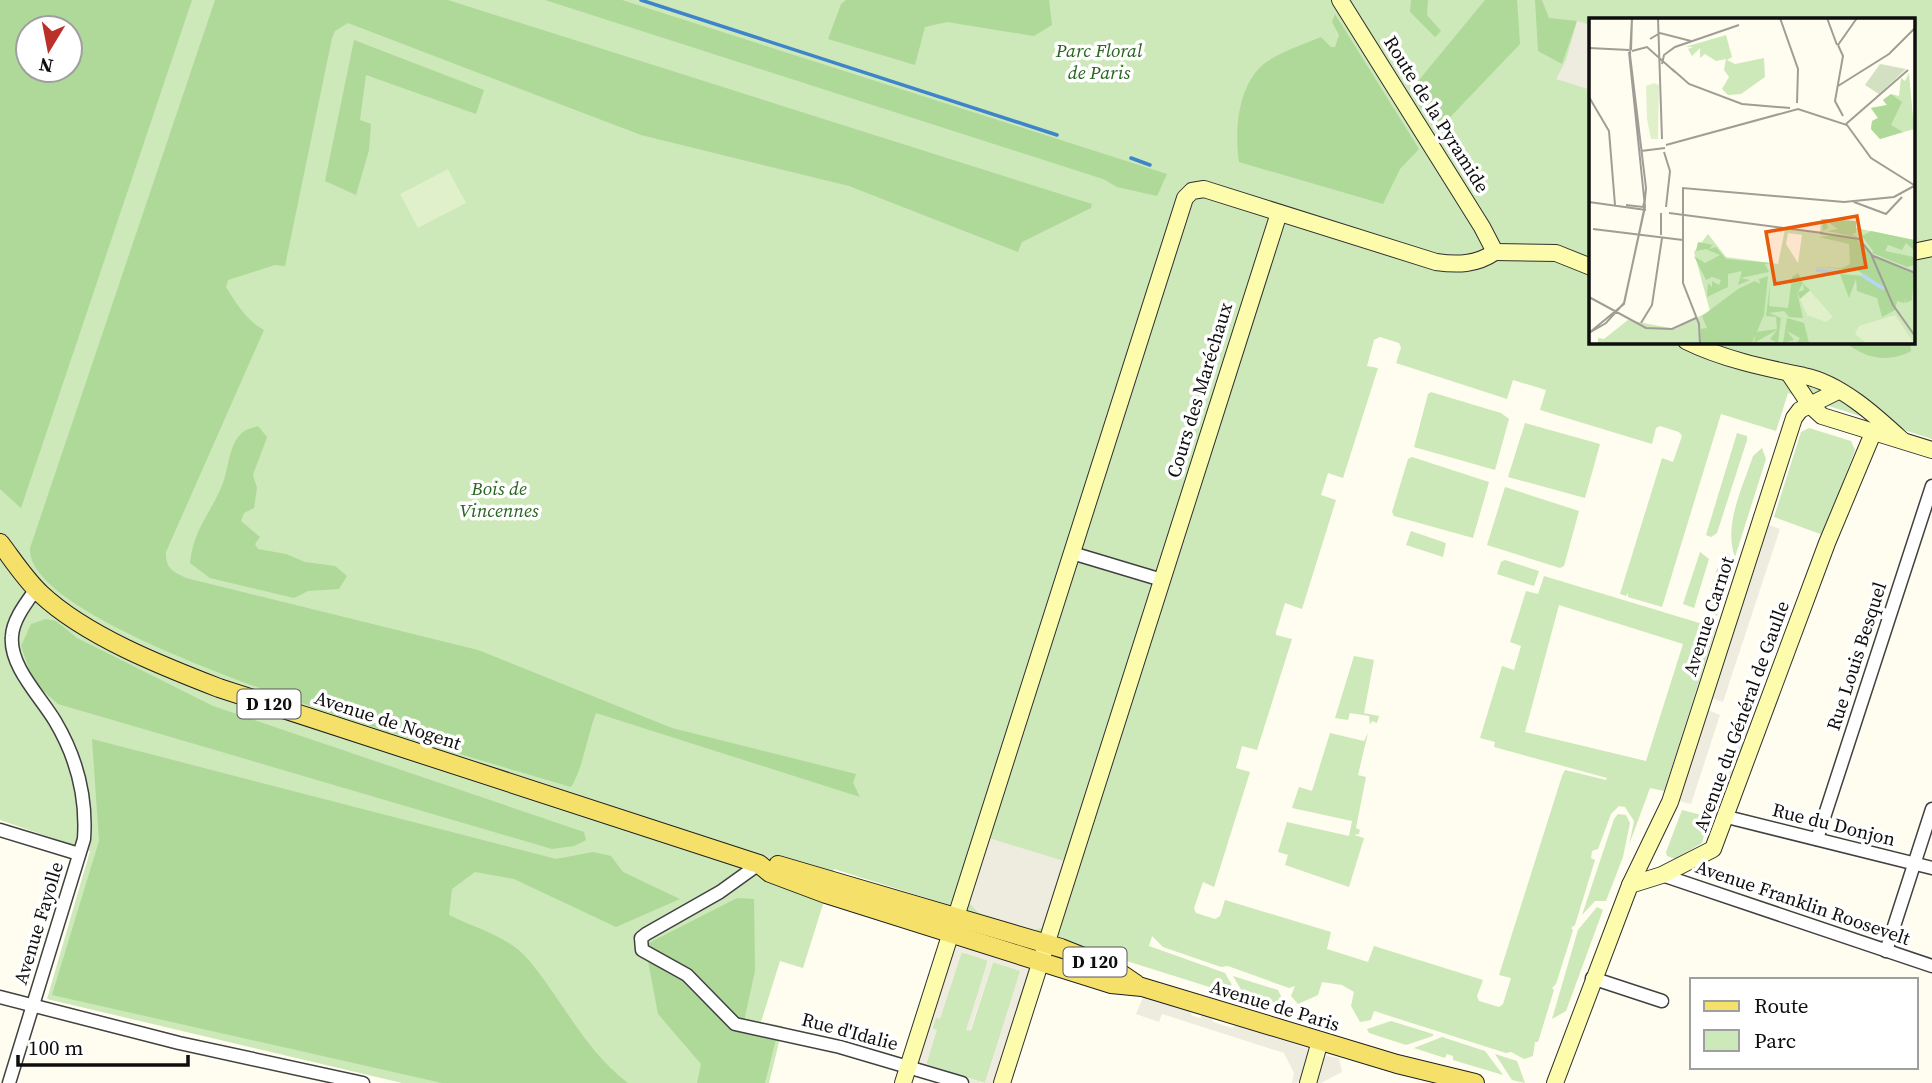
<svg xmlns="http://www.w3.org/2000/svg" width="1932" height="1083" viewBox="0 0 1932 1083" font-family="'Source Serif 4',serif">
<style>
.green{fill:#cde8b9;fill-rule:evenodd}
.forest{fill:#afd999;fill-rule:evenodd}
.pitch{fill:#dff0cb}
.plaza{fill:#eeecde}
.lines{fill:none;stroke-linecap:round;stroke-linejoin:round}
.stream{stroke:#3e84ca;stroke-width:3.5}
.street-casing{stroke:#414141;stroke-width:15}
.secondary-casing{stroke:#303030;stroke-width:18}
.primary-casing{stroke:#1f1f1f;stroke-width:20}
.street{stroke:#fff;stroke-width:12}
.secondary{stroke:#fdfcac;stroke-width:16}
.primary{stroke:#f5e069;stroke-width:18}
.labels{text-anchor:middle;stroke-width:7;stroke-linejoin:round;paint-order:stroke}
.shield{fill:#fff;stroke:#565656;stroke-width:2}
.shield-label{font-size:18px;font-weight:bold;fill:#0e0e0e}
.park-label{font-size:19px;font-style:italic;fill:#27641f;stroke:#fff}
.street-label{font-size:19px;fill:#0e0e0e;stroke:#fff}
.inset-river{fill:none;stroke:#b5d7f5;stroke-width:3.5}
.inset-road{fill:none;stroke:#9f9d95;stroke-width:2}
.view{fill:#e8590c;fill-opacity:0.15;stroke:#e8590c;stroke-width:3.5}
.inset-edge{fill:none;stroke:#0e0e0e;stroke-width:3.5}
</style>
<rect width="100%" height="100%" fill="#fffdef"/>
<g class="green">
<path d="M0,0H1932V439L1788,393L1776,431L1721,414L1662,607L1628,597V593L1626,596L1620,594L1662,458L1673,462L1682,436L1679,432L1660,426L1656,428L1652,444L1540,410L1546,390L1513,380L1507,399L1396,363L1401,348L1399,343L1380,337L1374,340L1367,366L1378,368L1343,478L1328,473L1321,495L1336,500L1302,609L1285,603L1276,632V635L1292,639L1257,750L1242,746L1236,768L1250,772L1214,887L1203,882L1194,908L1196,913L1215,919L1220,916L1225,900L1331,932L1327,949L1368,962L1374,946L1483,980L1477,996L1479,1001L1499,1007L1503,1004L1511,978L1499,975L1562,776L1565,770L1606,780L1607,778L1494,747L1495,742L1480,738L1502,666L1514,670L1521,646L1510,642L1526,591L1538,594L1544,576L1716,628L1664,791L1650,788L1629,845L1634,821L1625,807L1619,806L1611,814L1598,849L1592,851L1591,858L1595,860L1575,925L1571,928L1573,930L1556,984L1552,988L1554,990L1538,1042H1535L1533,1056L1524,1059L1511,1052L1506,1053L1374,1011L1371,1020L1360,1022L1351,1006L1354,992L1342,985L1322,982L1318,995L1298,1004L1291,996L1295,986L1289,988L1228,966L1221,967L1163,947L1152,936L1149,946L1225,973L1232,985L1219,990L834,869L803,968L780,961L761,1022L783,1026L769,1083H402L47,999L90,851L0,820ZM1591,19H1913V341H1591ZM28,28H70V70H28ZM1559,605L1683,644L1646,761L1525,732Z"/>
<polygon points="1431,392 1501,413 1509,419 1495,470 1414,447 1428,394"/>
<polygon points="1525,423 1600,444 1585,498 1508,477"/>
<polygon points="1809,428 1851,441 1855,450 1823,535 1774,517 1801,432"/>
<polygon points="1737,433 1747,436 1747,440 1717,533 1711,537 1706,535"/>
<path d="M1762,448L1766,459L1735,557C1723,525 1743,487 1753,456Z"/>
<polygon points="1412,457 1489,482 1473,538 1394,516 1392,512 1408,459"/>
<polygon points="1505,487 1579,511 1564,566 1560,568 1487,545"/>
<polygon points="1411,531 1446,543 1443,557 1406,545"/>
<polygon points="1700,552 1709,559 1694,608 1683,604"/>
<polygon points="1728,553 1734,561 1717,616 1706,607 1717,569"/>
<polygon points="1505,560 1539,571 1534,586 1497,574 1501,562"/>
<polygon points="1354,656 1374,660 1364,713 1379,716 1377,723 1372,721 1370,725 1369,716 1350,713 1348,720 1335,718"/>
<polygon points="1330,733 1364,741 1368,733 1358,775 1366,777 1356,828 1360,830 1359,834 1354,835 1364,838 1349,887 1285,865 1288,855 1278,852 1287,822 1349,836 1352,821 1292,808 1299,787 1312,791"/>
<polygon points="1682,810 1709,817 1702,843 1675,859 1667,856 1666,852"/>
<polygon points="1618,814 1626,815 1630,823 1623,857 1606,901 1595,901 1582,915 1614,819"/>
<polygon points="1597,907 1603,910 1566,1011 1552,1019 1578,930"/>
<polygon points="961,952 988,960 967,1030 971,1030 993,962 1021,971 985,1083 926,1065 936,1031 932,1029 936,1017 940,1018"/>
<polygon points="1233,976 1278,990 1286,1007 1261,1003 1260,998 1243,993"/>
<polygon points="1391,1021 1433,1034 1433,1036 1406,1045 1369,1033 1367,1029"/>
<polygon points="1442,1037 1485,1051 1503,1075 1453,1060 1453,1056 1447,1054 1445,1058 1414,1048"/>
<polygon points="1495,1054 1517,1061 1525,1083 1512,1080"/>
</g>
<g class="forest">
<path d="M0,0H192L21,508L0,489ZM28,28H70V70H28Z"/>
<path d="M215,0H448L1092,204L1091,208L1022,242L1018,252L849,186L641,135L348,23L335,31L332,38L285,266L275,265L228,280L226,287C235,302 248,322 264,330L166,552C165,568 173,572 186,578L478,650L672,728L856,774L853,783L860,797L596,713C588,733 582,771 571,787C490,762 24,636 30,548Z"/>
<polygon points="545,0 622,0 1167,174 1157,196 1117,187 1103,179 1019,152"/>
<polygon points="846,0 1049,0 1052,25 1034,36 947,22 925,27 915,65 828,39 841,4"/>
<polygon points="1411,0 1428,0 1427,15 1441,31 1435,37 1410,12"/>
<polygon points="1485,0 1517,0 1520,44 1436,132 1410,91"/>
<polygon points="1535,0 1542,0 1549,18 1577,21 1562,64 1538,51"/>
<path d="M1335,14L1419,149L1400,169L1383,204L1239,162C1234,129 1238,78 1271,59C1286,50 1304,44 1321,37L1331,47H1335L1339,35L1332,22Z"/>
<polygon points="354,40 484,90 476,114 366,75 360,120 371,124 369,150 356,195 325,181"/>
<path d="M1844,341H1910L1911,351C1888,364 1863,358 1844,341Z"/>
<path d="M258,426L267,437L253,475L257,488L254,508L244,513L241,521L260,537L255,544L258,549L286,554L305,562L335,566L347,576L339,589L308,591L294,598L210,578L190,563C194,527 212,512 223,483C229,467 229,443 243,432C246,429 253,428 258,426Z"/>
<polygon points="46,619 56,621 77,638 213,706 584,832 586,840 574,846 552,849 58,704 34,683 21,646 31,624"/>
<path d="M92,739L556,859L593,852L611,856L623,872L680,899L616,927L514,879L475,872L452,889L449,915C473,927 508,937 526,957C562,998 583,1049 628,1083H442L52,995L99,841Z"/>
<polygon points="737,898 754,899 755,971 744,1021 777,1035 765,1083 697,1083 701,1064 658,1014 645,945"/>
</g>
<polygon class="pitch" points="448,169 466,203 418,228 400,194"/>
<g class="plaza">
<polygon points="1577,21 1591,25 1591,90 1556,79 1566,60"/>
<polygon points="1766,524 1780,529 1723,702 1710,698"/>
<polygon points="1706,709 1720,715 1691,804 1679,801"/>
<polygon points="1743,722 1756,727 1724,813 1711,810"/>
<polygon points="989,838 1064,861 1042,928 1034,930 979,913 970,904 970,897"/>
<polygon points="959,942 1028,963 1031,969 995,1075 998,1077 996,1082 992,1083 985,1083 1020,971 993,962 970,1031 966,1030 988,961 962,952 940,1019 936,1018 932,1028 937,1030 926,1064 984,1083 972,1083 922,1067 915,1061 918,1061 921,1053 954,949 953,945"/>
<polygon points="1144,995 1190,1011 1192,1016 1200,1018 1203,1014 1212,1017 1213,1022 1232,1028 1236,1025 1307,1048 1310,1054 1303,1082 1292,1083 1294,1073 1284,1053 1162,1014 1159,1022 1136,1014"/>
<polygon points="1327,1056 1339,1058 1342,1072 1321,1083 1313,1083 1321,1059"/>
</g>
<g class="lines">
<g class="stream">
<polyline points="641,0 1057,135"/>
<polyline points="1131,158 1150,165"/>
</g>
<g class="street-casing">
<g id="street">
<polyline points="1072,553 1162,580"/>
<polyline points="1727,817 1932,868"/>
<polyline points="0,830 79,854"/>
<polyline points="1817,839 1932,486"/>
<polyline points="759,864 720,892 646,934 641,938 642,950 687,975 735,1024 840,1047 962,1083"/>
<polyline points="1662,875 1932,966"/>
<polyline points="1886,951 1932,809"/>
<polyline points="1592,978 1662,1001"/>
<polyline points="0,997 179,1043 363,1083"/>
<path d="M9,1083L84,839C87,796 77,758 55,721C40,696 9,666 12,636C13,619 27,602 36,589"/>
</g>
</g>
<g class="secondary-casing">
<g id="secondary">
<polyline points="1340,0 1482,227 1495,252"/>
<polyline points="1495,252 1556,253 1591,267"/>
<polyline points="1913,252 1932,248"/>
<path d="M1686,341C1722,359 1766,368 1804,376C1840,383 1876,416 1902,440"/>
<polyline points="1790,375 1810,405 1822,416 1932,450"/>
<polyline points="1630,885 1670,802 1794,418 1800,410 1838,391"/>
<path d="M903,1083L1185,198L1192,191L1204,189L1436,262C1457,265 1476,265 1495,252"/>
<polyline points="1002,1083 1279,213"/>
<polyline points="1308,1083 1320,1041"/>
<polyline points="1555,1083 1630,885 1662,875 1713,849 1827,543 1873,433"/>
</g>
</g>
<g class="primary-casing">
<g id="primary">
<path d="M0,543C13,560 25,579 41,594C86,636 162,666 219,688L759,864L770,873L826,894L1111,984L1142,987L1397,1064L1475,1083"/>
<polyline points="778,865 1061,948 1114,969 1136,984"/>
</g>
</g>
<use href="#street" class="street"/>
<use href="#secondary" class="secondary"/>
<use href="#primary" class="primary"/>
</g>
<g class="labels">
<g class="shield">
<rect x="237.5" y="689.5" width="63" height="29" rx="5"/>
<rect x="1063.5" y="947.5" width="63" height="29" rx="5"/>
</g>
<g class="shield-label">
<text x="269" y="710">D 120</text>
<text x="1095" y="968">D 120</text>
</g>
<g class="park-label">
<text x="1099" y="57">Parc Floral<tspan x="1099" dy="22">de Paris</tspan></text>
<text x="499" y="495">Bois de<tspan x="499" dy="22">Vincennes</tspan></text>
</g>
<g class="street-label">
<text transform="translate(1437 114) rotate(58)" y="7">Route de la Pyramide</text>
<text transform="translate(1199 390) rotate(-73)" y="7">Cours des Maréchaux</text>
<text transform="translate(1708 616) rotate(-72)" y="7">Avenue Carnot</text>
<text transform="translate(1856 656) rotate(-72)" y="7">Rue Louis Besquel</text>
<text transform="translate(1741 716) rotate(-70)" y="7">Avenue du Général de Gaulle</text>
<text transform="translate(388 720) rotate(18)" y="7">Avenue de Nogent</text>
<text transform="translate(1834 824) rotate(14)" y="7">Rue du Donjon</text>
<text transform="translate(1803 902) rotate(19)" y="7">Avenue Franklin Roosevelt</text>
<text transform="translate(38 923) rotate(-73)" y="7">Avenue Fayolle</text>
<text transform="translate(1275 1005) rotate(17)" y="7">Avenue de Paris</text>
<text transform="translate(850 1031) rotate(15)" y="7">Rue d'Idalie</text>
</g>
</g>
<g transform="translate(1589 18)">
<rect width="326" height="326" fill="#fffdef"/>
<path d="M137,17L143,39L138,42L146,46L175,40L176,59L152,76L139,77L133,71L140,59L135,52L137,41L127,43L116,36L111,40V30L103,38L99,31L104,29H96ZM320,55L325,111L291,121L282,111L283,103L289,100L282,90L298,87L294,82L302,76L310,78L312,60L316,63ZM232,201L267,203V210L325,222V325H9V320L15,321L39,302L86,311L121,293L105,234L119,216L137,239L189,246L196,211L231,215ZM199,215L213,217L209,245L197,226Z" fill="#cde8b9" fill-rule="evenodd"/>
<path d="M302,76L313,84L302,107L314,114L291,121L282,111L283,103L289,100L282,90L298,87L294,82ZM233,201L267,203V215L263,216L271,220L238,213L249,211L237,203L239,210L234,213ZM282,213L325,222V232L317,225L313,232L299,227L296,233L325,239V247L318,249L283,235L291,222L284,233L273,218ZM244,217L267,221L283,238L325,256L323,282L316,285L317,279L315,285L308,283L306,292L293,299L288,280L268,273L267,261L260,280L251,256L277,258L268,252L224,249L253,250L261,246L260,226L230,219ZM109,224L124,227L120,231L127,229L137,241L183,245L176,246L180,254L151,260L161,262L149,267L153,253L139,256V269L118,279L119,265L123,269V263L130,267L132,262L123,259L117,262L105,238L116,245L131,237L117,231L107,233ZM209,255L214,265L209,274L215,272L214,266L221,272L211,281L208,274L214,300L200,299L195,293L180,295L192,300L189,325L181,321L188,312L165,325L167,314L188,311L187,299L177,298L181,265L180,288L199,290L203,259ZM179,258L175,297L163,325H112V311L118,310L113,298L149,271L166,263L171,266L170,261ZM198,300L215,305L220,325H208L211,320L198,313L205,322L194,325Z" fill="#afd999"/>
<path d="M291,46L317,51L290,76L276,67Z" fill="#d3e0c1"/>
<path d="M65,65L70,67L69,121H62L58,101L57,68ZM221,273L230,283L244,299L237,304L218,297L211,281ZM306,297L325,325H277L266,316L270,308Z" fill="#dff0cb"/>
<path class="inset-river" d="M227,252L250,255M273,257L295,271"/>
<path class="inset-road" d="M69,0L73,121M191,0L209,51L208,85M238,0L248,27M61,21L71,15L102,23M249,27L254,38L246,83L254,98M249,27L268,0M0,30L40,32M42,32L43,0M43,33L58,29L86,54M73,46L75,37L86,29L150,7M83,51L100,66L153,86L201,90M249,68L300,36L326,10M0,79L20,113L26,187M257,106L319,52M77,127L209,91L258,107L282,140L325,167M52,133L76,130M75,134L81,153L77,189M0,184L57,192M265,184L297,196L313,179M37,187L54,189L56,181M80,195L234,215M4,211L94,222M231,215L270,221L283,237M72,217V195M282,236L304,287L326,318M282,237L326,255M0,279L57,310L83,311L107,300M52,305L63,287L73,220M0,315L17,305L35,285L56,189L40,34M0,315L35,286L55,192L57,170L41,37L43,0M111,325L110,306L94,265V170L255,184L305,179L325,168"/>
<path class="view" d="M268,198L277,249L186,266L177,214Z"/>
<rect width="326" height="326" class="inset-edge"/>
</g>
<rect x="1690" y="978" width="228" height="91" fill="#ffffff" stroke="#9f9f9f" stroke-width="2"/>
<rect x="1704" y="1001" width="35" height="10" fill="#f5e069" stroke="#9f9f9f" stroke-width="2"/>
<text x="1754" y="1013" font-size="21" fill="#0e0e0e">Route</text>
<rect x="1704" y="1030" width="35" height="21" fill="#cde8b9" stroke="#9f9f9f" stroke-width="2"/>
<text x="1754" y="1048" font-size="21" fill="#0e0e0e">Parc</text>
<g transform="translate(49 49) rotate(190)"><circle r="33" fill="#ffffff" stroke="#9f9f9f" stroke-width="2"/>
<path d="M0-5L12 26L0 18L-12 26Z" fill="#bb3029"/>
<text y="-10" font-size="19" font-weight="bold" text-anchor="middle" fill="#0e0e0e">N</text>
</g>
<path d="M18 1055v10h170v-10" fill="none" stroke="#0e0e0e" stroke-width="3.5"/>
<text x="28" y="1055" font-size="21" fill="#0e0e0e" stroke="#ffffff" stroke-width="5" paint-order="stroke">100 m</text>
</svg>
